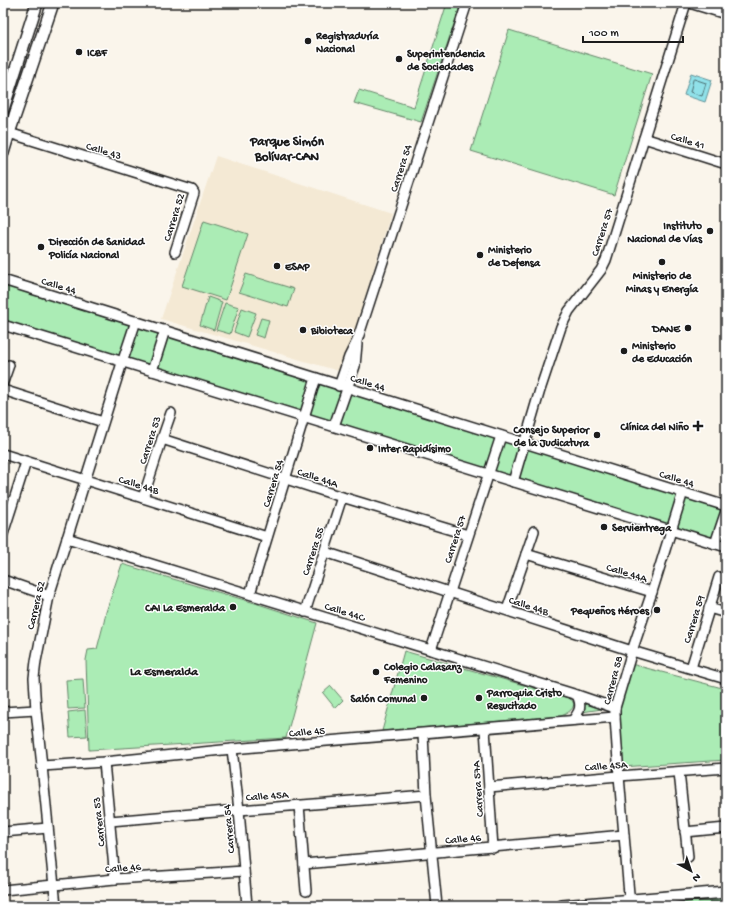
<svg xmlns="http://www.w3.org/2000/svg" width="729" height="909" viewBox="0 0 729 909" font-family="'Gochi Hand',sans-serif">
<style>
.built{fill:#f4e9d4}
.green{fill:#abecb5;stroke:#648468}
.water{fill:#90e1e9;stroke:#629297}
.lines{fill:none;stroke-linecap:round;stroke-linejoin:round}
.shore{stroke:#4a6b6e;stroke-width:1}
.minor-casing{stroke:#1c1c1c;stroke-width:12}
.major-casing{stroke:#1c1c1c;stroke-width:14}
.minor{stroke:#fff;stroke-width:9}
.major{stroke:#fff;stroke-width:11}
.poi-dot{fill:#1c1c1c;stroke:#fff;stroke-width:1.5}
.labels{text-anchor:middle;stroke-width:3;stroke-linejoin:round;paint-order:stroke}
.poi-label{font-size:11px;font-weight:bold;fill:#1c1c1c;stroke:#fff;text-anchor:start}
.street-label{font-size:11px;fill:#1c1c1c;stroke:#fff}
.neighbourhood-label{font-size:12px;font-weight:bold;fill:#1c1c1c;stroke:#fff}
.quarter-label{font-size:13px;font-weight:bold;fill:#1c1c1c;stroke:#fff}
</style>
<rect width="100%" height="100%" fill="#faf5eb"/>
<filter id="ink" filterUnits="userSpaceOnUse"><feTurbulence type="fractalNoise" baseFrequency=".025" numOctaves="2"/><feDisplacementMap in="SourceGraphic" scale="8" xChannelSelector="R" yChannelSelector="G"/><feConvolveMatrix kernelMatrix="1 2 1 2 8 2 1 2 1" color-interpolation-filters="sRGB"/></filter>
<g filter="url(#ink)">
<polygon class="built" points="216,156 391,213 342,372 161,319"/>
<g class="green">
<polygon points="447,3 461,3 421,122 354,103 359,90 414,107"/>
<polygon points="509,30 652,74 614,195 471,151"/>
<polygon points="204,220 248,234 226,300 182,286"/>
<polygon points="246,274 294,289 288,307 239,292"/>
<polygon points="3,285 726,510 726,542 3,320"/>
<polygon points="208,297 222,302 214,330 200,325"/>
<polygon points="225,303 239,307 230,334 216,330"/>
<polygon points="242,308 256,313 247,337 234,332"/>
<polygon points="261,318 269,320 264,338 255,335"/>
<polygon points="122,564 255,603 317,623 286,738 89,750 86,660 88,650 97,649 104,622 106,612"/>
<path d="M404,651L569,698C580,705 569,713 561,716L382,731Z"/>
<polygon points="631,664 726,689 726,760 622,767 618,709"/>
<polygon points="83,679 85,708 68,709 66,680"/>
<polygon points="331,686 343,700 335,708 323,693"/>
<polygon points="584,702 602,709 582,712 584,707"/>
<polygon points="85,710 87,736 70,737 68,712"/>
<polygon points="726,897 726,906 637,906 637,905"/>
</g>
<polygon class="water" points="691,73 712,80 705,102 684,95"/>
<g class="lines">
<polygon class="shore" points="694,79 706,83 702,96 690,92 693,80"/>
<g class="minor-casing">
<g id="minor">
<polyline points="9,133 192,190 194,193 175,252"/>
<polyline points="644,138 726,164"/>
<polyline points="3,280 726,506"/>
<polyline points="3,325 726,547"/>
<polyline points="152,371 165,330"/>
<polyline points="3,382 9,365"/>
<polyline points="339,386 349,357 357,341 467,3"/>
<polyline points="3,390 103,422"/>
<polyline points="334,426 355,366 357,344"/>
<polyline points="162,439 342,497 468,535"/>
<polyline points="3,454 267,537"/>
<polyline points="513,482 540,390 561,327 569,311 601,270 606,260 686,3"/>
<polyline points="143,498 162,439 171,413"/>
<polyline points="3,534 26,462"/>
<polyline points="67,538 577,695 615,708"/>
<polyline points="715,544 726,511"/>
<polyline points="325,552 632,651 726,679"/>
<polyline points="526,554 652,592"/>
<polyline points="3,580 49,596"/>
<polyline points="250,594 316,378"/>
<polyline points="709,608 726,613"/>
<polyline points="507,610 534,531"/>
<polyline points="305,612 342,497"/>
<polyline points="431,650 501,436"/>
<polyline points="691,668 719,577"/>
<polyline points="3,712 36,710"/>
<path d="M573,720C580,711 582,706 577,695"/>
<polyline points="485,729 493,848"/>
<polyline points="423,734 426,795 437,906"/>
<polyline points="232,749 239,810 247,906"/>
<polyline points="104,762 115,879"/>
<polyline points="42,766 104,762 232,749 615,717"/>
<polyline points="679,772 688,857"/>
<polyline points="489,787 619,776 726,768"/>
<polyline points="299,805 306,891"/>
<polyline points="110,821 239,810 426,795"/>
<polyline points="3,832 48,828"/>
<polyline points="685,832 726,828"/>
<polyline points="304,864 624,835"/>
<polyline points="3,890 115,879 244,871"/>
<polyline points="56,906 42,766 36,710 34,678 36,661 49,596 121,366 136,321"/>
<polyline points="630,906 619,776 615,717 615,708 632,651 652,592 683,492"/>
</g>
</g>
<g class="major-casing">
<g id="major">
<polyline points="693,3 726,13"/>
<polyline points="3,109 37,3"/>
<polyline points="3,153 9,133 53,3"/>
<polyline points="562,906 726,892"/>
</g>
</g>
<use href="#minor" class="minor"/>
<use href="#major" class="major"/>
</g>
</g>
<g class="poi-dot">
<circle cx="308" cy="41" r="4"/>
<circle cx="79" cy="52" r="4"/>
<circle cx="399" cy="59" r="4"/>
<circle cx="710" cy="231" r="4"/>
<circle cx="41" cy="247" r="4"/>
<circle cx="480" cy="255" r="4"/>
<circle cx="662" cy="262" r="4"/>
<circle cx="277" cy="266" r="4"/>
<circle cx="688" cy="328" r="4"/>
<circle cx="303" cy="330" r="4"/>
<circle cx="624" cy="351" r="4"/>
<path d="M696 420h4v4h4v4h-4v4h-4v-4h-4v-4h4z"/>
<circle cx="597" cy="435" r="4"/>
<circle cx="370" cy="448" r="4"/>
<circle cx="604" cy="527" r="4"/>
<circle cx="233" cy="607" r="4"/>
<circle cx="657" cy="610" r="4"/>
<circle cx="376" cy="672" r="4"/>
<circle cx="424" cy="698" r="4"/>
<circle cx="479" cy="698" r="4"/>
</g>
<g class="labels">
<g class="poi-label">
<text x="316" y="39">Registraduría<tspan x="316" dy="13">Nacional</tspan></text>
<text x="87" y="56">ICBF</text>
<text x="407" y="57">Superintendencia<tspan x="407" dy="13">de Sociedades</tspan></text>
<text x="702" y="229" text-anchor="end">Instituto<tspan x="702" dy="13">Nacional de Vías</tspan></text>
<text x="49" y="245">Dirección de Sanidad<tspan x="49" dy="13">Policía Nacional</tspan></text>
<text x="488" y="253">Ministerio<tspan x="488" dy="13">de Defensa</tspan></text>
<text x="285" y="270">ESAP</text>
<text x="662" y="279" text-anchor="middle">Ministerio de<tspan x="662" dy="13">Minas y Energía</tspan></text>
<text x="680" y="332" text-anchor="end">DANE</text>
<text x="311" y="334">Bibioteca</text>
<text x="632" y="349">Ministerio<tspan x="632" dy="13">de Educación</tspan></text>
<text x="689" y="430" text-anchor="end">Clínica del Niño</text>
<text x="589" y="433" text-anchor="end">Consejo Superior<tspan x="589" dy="13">de la Judicatura</tspan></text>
<text x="378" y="452">Inter Rapidísimo</text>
<text x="612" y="531">Servientrega</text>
<text x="225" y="611" text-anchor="end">CAI La Esmeralda</text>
<text x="649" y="614" text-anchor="end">Pequeños Héroes</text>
<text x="384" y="670">Colegio Calasanz<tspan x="384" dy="13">Femenino</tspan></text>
<text x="487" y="696">Parroquia Cristo<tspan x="487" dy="13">Resucitado</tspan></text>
<text x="416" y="702" text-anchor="end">Salón Comunal</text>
</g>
<g class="street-label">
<text transform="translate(688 140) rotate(17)" y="4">Calle 41</text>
<text transform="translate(104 150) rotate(17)" y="4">Calle 43</text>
<text transform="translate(400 168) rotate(-72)" y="4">Carrera 54</text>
<text transform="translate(173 217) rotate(-73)" y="4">Carrera 52</text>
<text transform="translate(601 232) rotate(-72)" y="4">Carrera 57</text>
<text transform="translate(59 285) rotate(17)" y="4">Calle 44</text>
<text transform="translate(368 382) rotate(17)" y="4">Calle 44</text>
<text transform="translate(149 440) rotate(-72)" y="4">Carrera 53</text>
<text transform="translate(318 477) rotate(18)" y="4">Calle 44A</text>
<text transform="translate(677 478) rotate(17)" y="4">Calle 44</text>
<text transform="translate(272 483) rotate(-73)" y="4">Carrera 54</text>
<text transform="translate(139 484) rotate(17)" y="4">Calle 44B</text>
<text transform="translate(454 539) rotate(-72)" y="4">Carrera 57</text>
<text transform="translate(312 551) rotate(-72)" y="4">Carrera 55</text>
<text transform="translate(627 572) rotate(17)" y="4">Calle 44A</text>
<text transform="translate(35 605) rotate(-77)" y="4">Carrera 52</text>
<text transform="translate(529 605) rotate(18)" y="4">Calle 44B</text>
<text transform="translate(345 611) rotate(17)" y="4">Calle 44C</text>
<text transform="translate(693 619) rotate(-73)" y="4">Carrera 59</text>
<text transform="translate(612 680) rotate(-75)" y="4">Carrera 58</text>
<text transform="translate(307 731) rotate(-5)" y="4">Calle 45</text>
<text transform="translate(606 765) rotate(-4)" y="4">Calle 45A</text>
<text transform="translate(477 789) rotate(-94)" y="4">Carrera 57A</text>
<text transform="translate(267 795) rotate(-4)" y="4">Calle 45A</text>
<text transform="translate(98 822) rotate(-96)" y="4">Carrera 53</text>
<text transform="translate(228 829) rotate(-95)" y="4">Carrera 54</text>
<text transform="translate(463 838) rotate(-5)" y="4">Calle 46</text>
<text transform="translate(123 867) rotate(-4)" y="4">Calle 46</text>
</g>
<g class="neighbourhood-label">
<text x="164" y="675">La Esmeralda</text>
</g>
<g class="quarter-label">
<text x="287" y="145">Parque Simón<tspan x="287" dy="15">Bolívar-CAN</tspan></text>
</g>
</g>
<rect width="729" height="909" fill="none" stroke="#fff" stroke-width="16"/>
<rect x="8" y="8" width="713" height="893" fill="none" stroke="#1c1c1c" stroke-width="1.5" filter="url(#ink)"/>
<g transform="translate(691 871) rotate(140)" stroke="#ffffff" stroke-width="3" paint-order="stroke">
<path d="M0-3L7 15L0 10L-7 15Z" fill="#1c1c1c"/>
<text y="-6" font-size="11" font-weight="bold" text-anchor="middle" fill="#1c1c1c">N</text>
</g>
<path d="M583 36v6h100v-6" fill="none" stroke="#1c1c1c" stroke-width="2"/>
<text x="589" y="36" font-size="12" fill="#1c1c1c" stroke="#ffffff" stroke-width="3" paint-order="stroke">100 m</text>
</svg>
